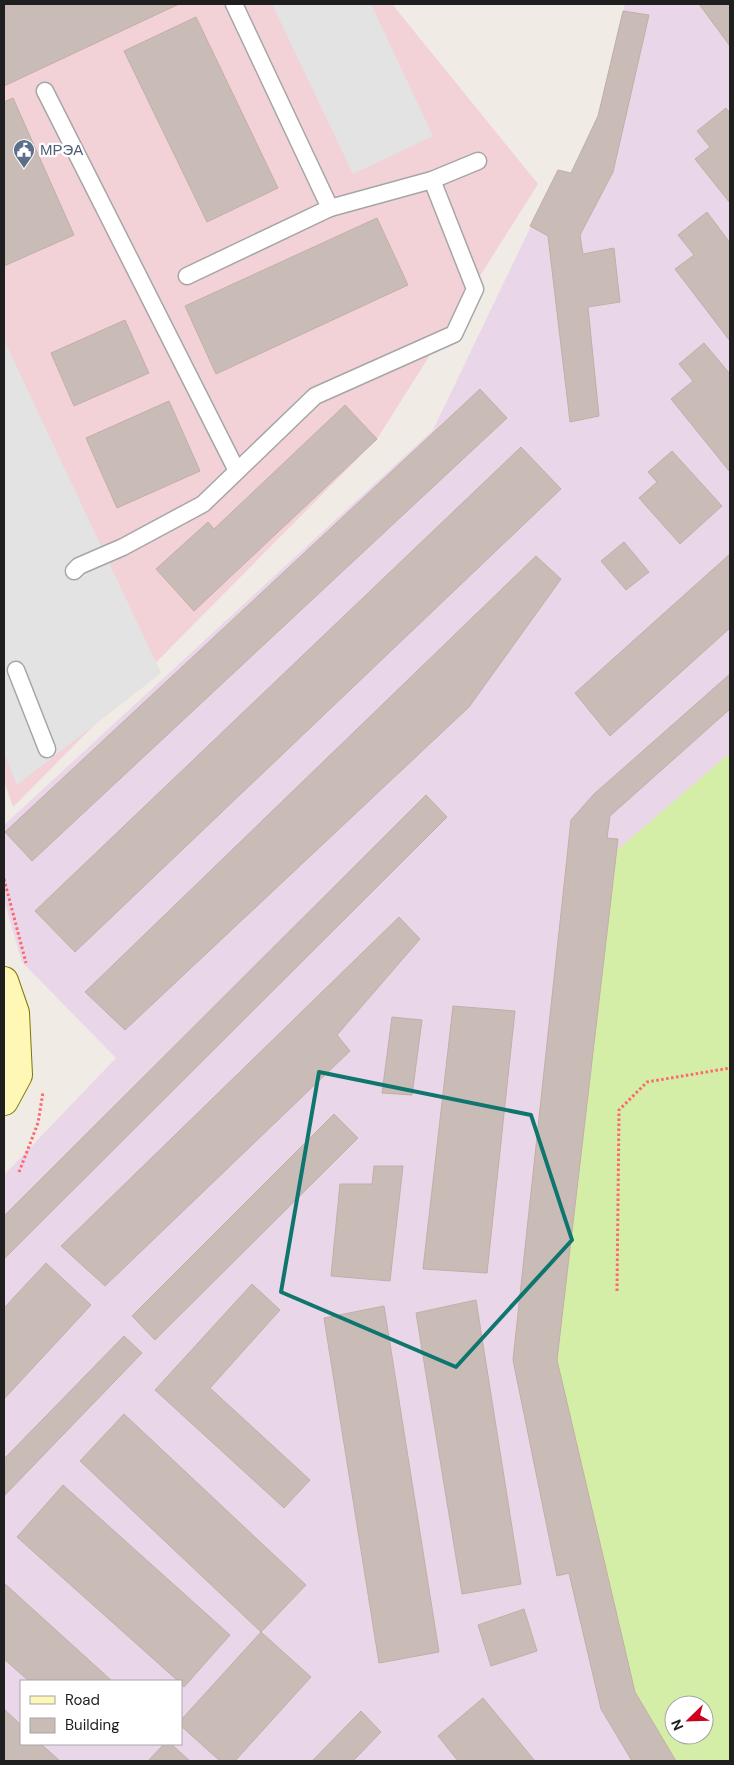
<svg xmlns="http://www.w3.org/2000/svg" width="734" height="1765" viewBox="0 0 734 1765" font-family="'DM Sans',sans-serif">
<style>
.commercial{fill:#f2d2d6}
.industrial{fill:#ead6e9;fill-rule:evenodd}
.grass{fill:#d5eea7;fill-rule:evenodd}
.parking{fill:#e3e3e3}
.building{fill:#c9bcb7;stroke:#c3aea6}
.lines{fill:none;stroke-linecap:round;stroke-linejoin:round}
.service-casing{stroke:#a6a6a6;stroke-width:19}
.secondary-casing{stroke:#7c7600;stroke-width:30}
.path{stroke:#ff676e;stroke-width:3;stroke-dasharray:2.5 2.5;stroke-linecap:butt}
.service{stroke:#fff;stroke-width:16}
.secondary{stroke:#fef7b5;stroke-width:28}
.marked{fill:none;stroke:#0f766e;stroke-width:4;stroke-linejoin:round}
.labels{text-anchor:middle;stroke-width:4.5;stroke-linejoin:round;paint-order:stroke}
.service-label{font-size:15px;fill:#4e5e75;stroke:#fff;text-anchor:start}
</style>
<rect width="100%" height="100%" fill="#f0ebe4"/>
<polygon class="commercial" points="4,4 392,4 538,184 377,439 13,807 4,781"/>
<path class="industrial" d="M625,4H730V753L616,851L635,1692L676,1761H4V1175L116,1058L22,962L4,899V825L433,430L558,170L571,173L598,116ZM21,1681H181V1744H21Z"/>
<path class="grass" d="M730,753V1761H676L635,1692L557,1360L616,851ZM674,1705H704V1735H674Z"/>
<g class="parking">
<polygon points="272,4 371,4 433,136 353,174"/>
<polygon points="4,340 161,673 17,785 4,753"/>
</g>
<g class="building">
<polygon points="4,4 179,4 4,86"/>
<polygon points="699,4 730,4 730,46"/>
<polygon points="623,11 649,15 613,172 580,235 583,254 614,248 620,302 588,307 599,416 570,422 548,236 530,226 558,170 571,173 598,116"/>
<polygon points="196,17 278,188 207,222 124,51"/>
<polygon points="13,98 74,235 4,266 4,102"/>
<polygon points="726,108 730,113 730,203 695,159 710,147 697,131"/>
<polygon points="707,212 730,243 730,341 675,269 694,255 678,235"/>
<polygon points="377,218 408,285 216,374 185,306"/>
<polygon points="125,320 149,373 74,406 51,353"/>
<polygon points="704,343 730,374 730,472 671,399 693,381 679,364"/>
<polygon points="480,389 507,418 32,861 5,832"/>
<polygon points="169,401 200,471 117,508 86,438"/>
<polygon points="345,405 377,439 194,611 156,569 208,522 214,529"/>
<polygon points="521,447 561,489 75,952 35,911"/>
<polygon points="672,451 722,506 680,544 639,498 657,482 648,472"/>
<polygon points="624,542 649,572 626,590 601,561"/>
<polygon points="730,554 730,628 610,736 575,693"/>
<polygon points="536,556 561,579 469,707 125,1030 85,992"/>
<polygon points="730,674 730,709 610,816 607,838 618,839 557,1360 635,1692 676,1761 632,1761 601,1709 569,1573 557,1576 513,1360 571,820 594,794"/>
<polygon points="426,795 447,817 4,1259 4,1216"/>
<polygon points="399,917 420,939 337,1035 350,1051 105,1286 61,1246"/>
<polygon points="453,1006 515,1011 487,1273 423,1269"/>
<polygon points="392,1017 422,1020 412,1095 382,1093"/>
<polygon points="334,1114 358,1138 155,1340 132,1316"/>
<polygon points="374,1166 403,1166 390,1281 331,1276 340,1184 372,1184"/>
<polygon points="46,1263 91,1305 4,1399 4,1308"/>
<polygon points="252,1284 280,1310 210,1388 310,1480 284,1508 155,1390"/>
<polygon points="476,1300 521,1584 462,1594 416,1313"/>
<polygon points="384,1306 439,1652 379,1663 324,1318"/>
<polygon points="124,1336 142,1353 4,1496 4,1459"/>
<polygon points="124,1414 306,1585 261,1632 80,1461"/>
<polygon points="63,1485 230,1635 184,1687 181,1684 181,1681 178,1681 17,1537"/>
<polygon points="4,1583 112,1681 29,1681 4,1659"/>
<polygon points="524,1609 537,1651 491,1666 478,1625"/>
<polygon points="261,1632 311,1677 235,1761 220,1761 181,1726 181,1720"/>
<polygon points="483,1698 535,1761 458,1761 438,1736"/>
<polygon points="4,1709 21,1725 21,1744 41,1744 60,1761 4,1761"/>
<polygon points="361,1711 381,1732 353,1761 312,1761"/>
<polygon points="164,1744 171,1744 190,1761 148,1761"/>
</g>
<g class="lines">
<g class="service-casing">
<g id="service">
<polyline points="45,91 237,471"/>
<polyline points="330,208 432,180 478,161"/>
<polyline points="187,276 330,208 234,4"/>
<polyline points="74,571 79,566 123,547 203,504 315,396 454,334 475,289 432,180"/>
<polyline points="16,670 47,749"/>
</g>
</g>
<g class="secondary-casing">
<polyline id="secondary" points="4,981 15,1013 18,1075 4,1101"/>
</g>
<g class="path">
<polyline points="4,879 26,963"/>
<polyline points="19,1172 38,1123 43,1092"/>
<polyline points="617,1291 619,1110 647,1082 730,1068"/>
</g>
<use href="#service" class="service"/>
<use href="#secondary" class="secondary"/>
</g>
<path class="marked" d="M319,1072L531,1115L572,1240L456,1367L281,1292Z"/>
<defs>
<g id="civic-pin" transform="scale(1.125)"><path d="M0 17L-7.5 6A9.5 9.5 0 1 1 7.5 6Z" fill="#5c6f8a" stroke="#fff"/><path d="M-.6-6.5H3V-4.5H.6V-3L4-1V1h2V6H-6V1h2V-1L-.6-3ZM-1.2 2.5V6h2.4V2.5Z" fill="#fff"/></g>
</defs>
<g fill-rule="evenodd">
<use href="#civic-pin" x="24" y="150"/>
</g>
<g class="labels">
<g class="service-label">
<text x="40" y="155">МРЭА</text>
</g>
</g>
<rect width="734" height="1765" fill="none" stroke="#1f1f1f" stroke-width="10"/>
<rect x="20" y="1680" width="162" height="65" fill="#ffffff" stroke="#a5a5a5"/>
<rect x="30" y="1696" width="25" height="8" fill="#fef7b5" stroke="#a5a5a5"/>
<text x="65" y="1705" font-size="15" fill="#1f1f1f">Road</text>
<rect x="30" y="1718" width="25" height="15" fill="#c9bcb7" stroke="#a5a5a5"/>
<text x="65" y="1730" font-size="15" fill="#1f1f1f">Building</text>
<g transform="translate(689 1720) rotate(247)"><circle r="24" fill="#ffffff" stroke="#a5a5a5"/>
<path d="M0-4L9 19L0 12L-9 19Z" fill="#ce001f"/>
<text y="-8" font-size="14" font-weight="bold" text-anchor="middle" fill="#1f1f1f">N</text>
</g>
</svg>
